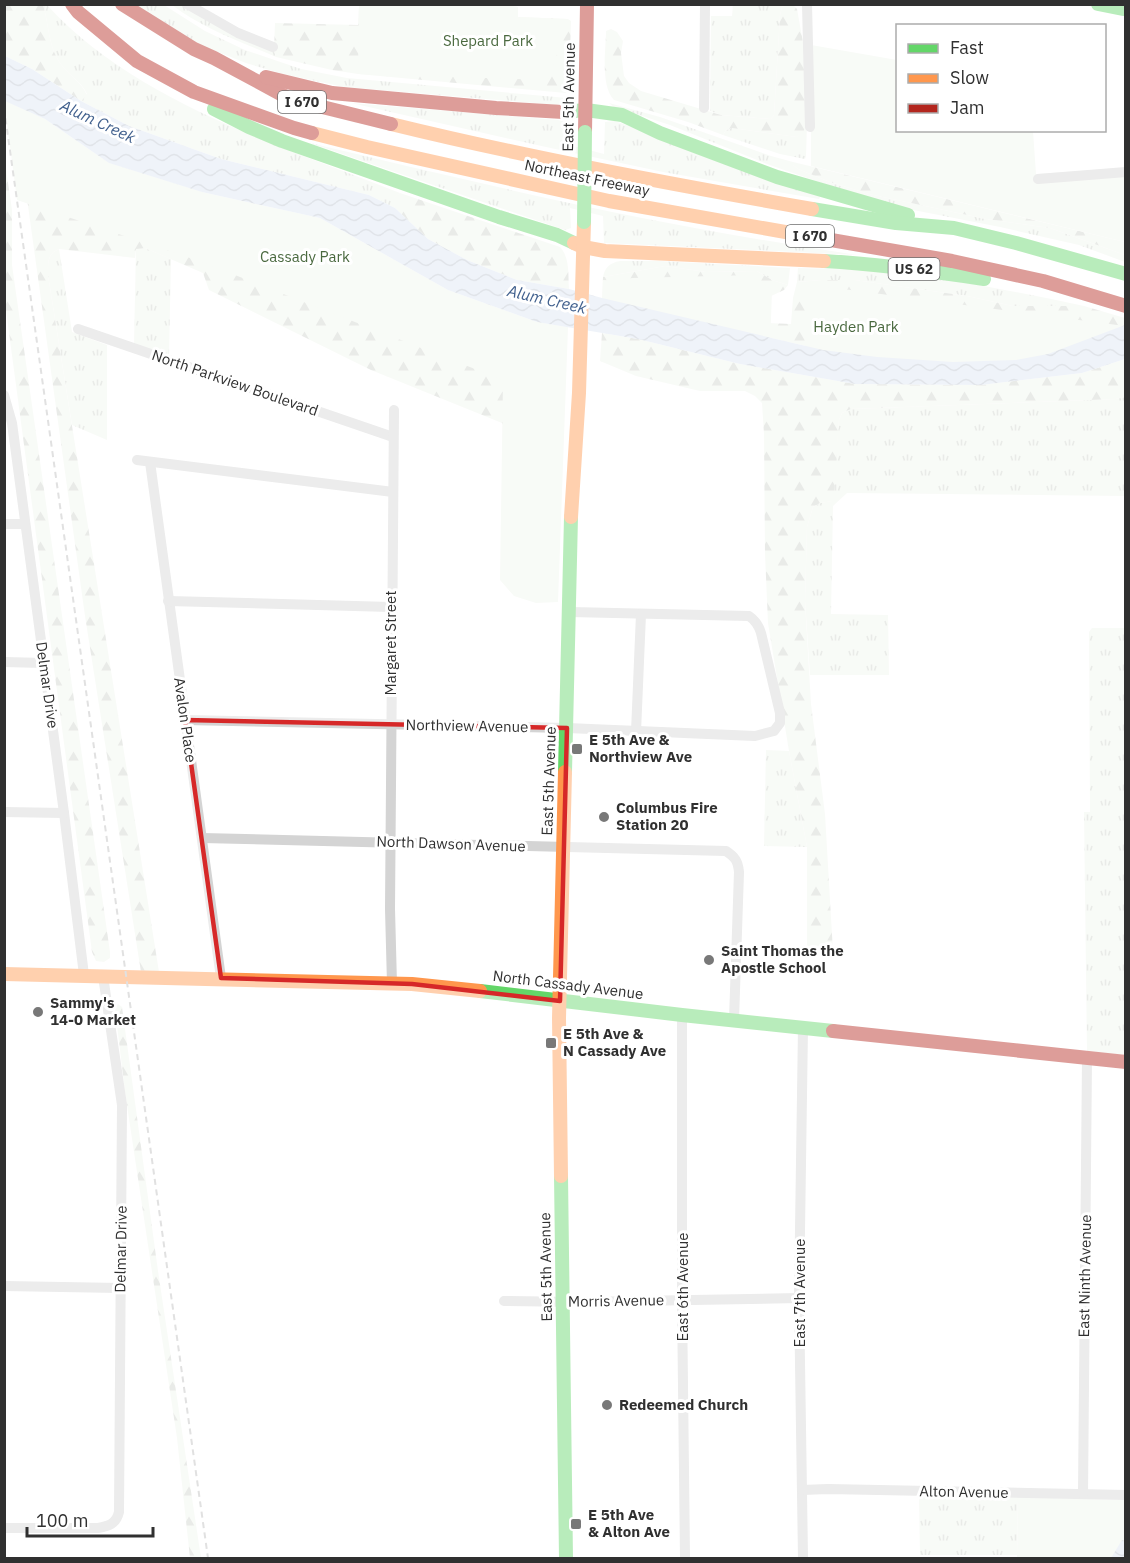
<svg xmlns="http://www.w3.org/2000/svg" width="1130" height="1563" viewBox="0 0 1130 1563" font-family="'IBM Plex Sans',sans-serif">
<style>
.grass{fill:url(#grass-tufts)}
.forest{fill:url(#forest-firs)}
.park{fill:#f0f5ed}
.water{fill:url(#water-waves)}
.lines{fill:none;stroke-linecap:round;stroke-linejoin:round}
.street{stroke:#d4d4d4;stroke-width:10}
.fast{stroke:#63d668;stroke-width:14}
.slow{stroke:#ff974d;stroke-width:14}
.jam{stroke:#b3261e;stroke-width:14}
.rail{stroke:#bcbcbc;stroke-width:2;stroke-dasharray:6 4.5;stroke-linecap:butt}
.fast-bridge{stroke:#63d668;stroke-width:14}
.marked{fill:none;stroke:#d62828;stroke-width:4.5;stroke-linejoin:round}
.poi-dot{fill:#787878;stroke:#fff;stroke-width:2}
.labels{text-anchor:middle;stroke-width:6;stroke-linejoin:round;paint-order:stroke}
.shield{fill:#fff;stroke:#6e6e6e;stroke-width:1.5}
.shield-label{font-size:14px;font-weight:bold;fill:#303030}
.park-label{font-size:15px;fill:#4a693f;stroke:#fff}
.street-label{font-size:15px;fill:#303030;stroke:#fff}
.poi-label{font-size:15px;font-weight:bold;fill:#303030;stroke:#fff;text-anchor:start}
.water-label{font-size:16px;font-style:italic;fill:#42618e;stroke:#fff}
</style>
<defs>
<pattern id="grass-tufts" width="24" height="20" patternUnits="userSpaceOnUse" patternTransform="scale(1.5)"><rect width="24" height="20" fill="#f0f5ed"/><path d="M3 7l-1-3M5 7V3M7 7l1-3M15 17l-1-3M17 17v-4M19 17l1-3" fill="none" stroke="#ced2cc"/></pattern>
<pattern id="forest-firs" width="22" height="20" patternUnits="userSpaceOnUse" patternTransform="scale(1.5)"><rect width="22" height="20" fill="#f0f5ed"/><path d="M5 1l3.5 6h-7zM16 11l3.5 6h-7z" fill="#ced2cc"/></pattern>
<pattern id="water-waves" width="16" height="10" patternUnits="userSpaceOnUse" patternTransform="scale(1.5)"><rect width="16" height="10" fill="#dbe4f1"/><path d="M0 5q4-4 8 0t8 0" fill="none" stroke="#bcc4cf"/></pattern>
</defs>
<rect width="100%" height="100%" fill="#fff"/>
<g class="grass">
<polygon points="747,4 785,5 782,7 780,15 774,115 771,119 721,115 710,111 711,16 732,16 733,5"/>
<path d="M43,5H47C112,76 205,117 293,152C329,166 365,179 400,193L393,199L395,208L369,195L221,159L129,126L81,101L87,94C81,81 68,75 60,63C48,45 49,24 43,5Z"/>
<polygon points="136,5 164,5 205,31 245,50 301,69 347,78 556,97 565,98 566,100 557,105 344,87 283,74 246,63 200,45"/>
<path d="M172,5H182L214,23L274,49L276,57C241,42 202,28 172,5Z"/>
<polygon points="351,103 558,120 569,123 570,127 570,145 604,154 605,122 615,121 821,195 819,199 663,172 546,147"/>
<polygon points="609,103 660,117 771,156 793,162 793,165 798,169 830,182 869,194 986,219 1050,228 1125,255 1125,262 1079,245 1000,227 898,207 871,200 767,164 670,125 624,110 616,109"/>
<polygon points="807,124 806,156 805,159 780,154 723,135 726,130 732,128 797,137"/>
<path d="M310,143C420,169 531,196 642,218C713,232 785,244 857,255L604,243L603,216L570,208L571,228L565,230Z"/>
<polygon points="136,248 145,248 171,259 169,356 134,344"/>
<path d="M59,249L72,332L107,345V440L72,425L48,275C48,263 47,254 59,249Z"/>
<path d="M620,261H659L790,268L788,285L772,280L757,271L706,272L665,266L603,277C605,267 610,263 620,261Z"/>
<path d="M798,268C825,269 853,268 881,271C949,278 1017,292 1084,306H1013L967,296L855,280H821L797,282Z"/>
<polygon points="1125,397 1125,496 847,493 833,506 831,614 888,615 889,675 810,675 805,601 807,527 813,507 820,503 832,501 839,420 842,413 851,409 1116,399"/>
<polygon points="1092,628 1125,628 1125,1055 1087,1051 1084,812 1090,812 1089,632"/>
<polygon points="766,750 789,751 807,847 764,846"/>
<polygon points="919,1495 1018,1497 1017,1555 920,1555"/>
</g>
<g class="forest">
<path d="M5,5H43C49,24 48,45 60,63C68,75 81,81 87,95L81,101L32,69L5,56Z"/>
<polygon points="359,5 505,5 518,7 518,17 568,19 571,21 569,83 566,93 358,74 332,70 276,57 274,49 275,23 358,25"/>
<path d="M785,5H793L797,9L804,48L807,124L803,132L797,137L732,128L726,130L723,135L688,122L614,100C600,85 606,50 606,31L611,29L617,32L623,41L621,53L624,76L629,83L641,91L721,115L771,119L774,115L780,15L782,7Z"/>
<path d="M14,105L109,163L202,192L358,315L568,327L511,439L502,423L371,370L209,290L203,273L145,248L136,249L135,258L59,249C47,254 48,263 48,275L159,972H141L85,616Z"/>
<polygon points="5,162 12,210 12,265 110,952 110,958 104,962 96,961 92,952 5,303"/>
<polygon points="793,162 1125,242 1125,255 1050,228 986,219 869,194 830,182 798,169 793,165"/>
<path d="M400,193L560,247C570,258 568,274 569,289L517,280L467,260L428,239L395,208L392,199Z"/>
<polygon points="665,266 706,272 757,271 772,280 788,285 784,290 769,297 768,323 791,324 793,298 797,282 821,280 855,280 967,296 1013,306 1084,306 1125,318 1125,325 1048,354 823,350 602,298 603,277"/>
<polygon points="602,333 638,339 740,364 855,384 981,385 1082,373 1125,359 1125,397 1116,399 851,409 842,413 839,420 834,497 833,501 820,503 813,507 807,527 805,601 811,704 825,814 833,952 807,951 807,847 789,751 768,623 765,554 764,434 762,403 755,396 745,391 700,391 636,376 600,361"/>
<polygon points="118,1004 122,1007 158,1271 201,1558 190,1558 177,1438 125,1092 115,1008"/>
</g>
<g class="park">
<polygon points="359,5 505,5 518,7 518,17 568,19 567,26 548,80 358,74"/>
<polygon points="811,45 897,60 898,130 1033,131 1036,174 1125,168 1125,242 811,166"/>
<polygon points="4,100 45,119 109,163 202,192 320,218 448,290 537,322 568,327 558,602 536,603 514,596 500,580 503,380 199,261 17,200"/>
<polygon points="753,275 772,291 770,347 602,312 603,280 616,281 632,278"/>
<polygon points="805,284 1125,326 1047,368 805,354"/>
<polygon points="1018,1497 1125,1500 1125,1558 1017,1558"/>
</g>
<g class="water">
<polygon points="5,56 32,69 81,101 129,126 221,159 369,195 395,208 428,239 467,260 517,280 569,289 602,298 823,350 877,357 953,362 1016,360 1048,354 1125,325 1125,359 1082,373 981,385 855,384 740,364 638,339 537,322 448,290 320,218 202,192 109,163 45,119 5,101"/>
<polygon points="1122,1540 1125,1541 1125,1558 1111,1558"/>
</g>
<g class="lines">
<g class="street">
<polyline points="187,4 238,33 273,47"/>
<polyline points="807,4 810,127"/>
<polyline points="704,108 705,4"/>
<polyline points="1038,179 1126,172"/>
<polyline points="78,329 393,437"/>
<polyline points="4,395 12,423 64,813 84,975"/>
<polyline points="137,460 393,492"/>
<polyline points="150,462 221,978"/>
<polyline points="4,524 25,524"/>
<polyline points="168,601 391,607"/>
<polyline points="4,662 44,663"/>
<path d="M185,720L567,728L755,736L774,731L780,723V713L761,633C759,626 756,621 749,616L570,612"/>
<polyline points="636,732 641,614"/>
<polyline points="4,812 64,813"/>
<path d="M202,838L726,851C735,857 738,861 739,872L734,1020"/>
<polyline points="392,984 390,909 394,410"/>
<polyline points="682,1015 682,1300 685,1558"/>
<polyline points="803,1027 799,1298 803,1558"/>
<polyline points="4,1286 120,1288"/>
<polyline points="504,1301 578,1302 799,1298"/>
<polyline points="802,1490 828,1489 1126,1495"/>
<polyline points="1083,1494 1087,1058"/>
<path d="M4,1528H98C109,1526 116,1524 119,1512L122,1105L103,976"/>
</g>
<g class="fast">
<polyline points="1098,4 1123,9 1122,4"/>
<polyline points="214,109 249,127 282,141 499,217 557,235 574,243"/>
<polyline points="563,112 586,110 622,115 660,133 777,177 908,215"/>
<polyline points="812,209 896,223 954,228 1016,243 1126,274"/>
<path d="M824,261C878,264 931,271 984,279"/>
<polyline points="565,772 571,517"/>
<polyline points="480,991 682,1015 833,1031"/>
<polyline points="561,1176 566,1558"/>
</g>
<g class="slow">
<path d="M391,124C530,158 671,184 812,209"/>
<polyline points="312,133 367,147 609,201 808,236"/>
<polyline points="574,243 583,247 605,251 824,261"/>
<polyline points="571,517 579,393 584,222"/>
<polyline points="4,974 412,984 480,991"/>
<polyline points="561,1176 559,1018 565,772"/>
</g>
<g class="jam">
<polyline points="72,4 78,12 137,61 194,92 294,128 312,133"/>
<polyline points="122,4 194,49 214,58 290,99 391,124"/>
<polyline points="266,77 332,93 496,108 563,112"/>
<polyline points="585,132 587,4"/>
<polyline points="808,236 952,261 1043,281 1126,306"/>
<polyline points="833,1031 1126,1062"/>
</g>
<polyline class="rail" points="4,108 208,1558"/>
<polyline class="fast-bridge" points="584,222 585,132"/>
</g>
<path d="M0 0H1130V1563H0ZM185,720L567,728L560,1001L412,984L221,978Z" fill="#fff" fill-opacity=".55" fill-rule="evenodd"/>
<path class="marked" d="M185,720L567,728L560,1001L412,984L221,978Z"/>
<g class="poi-dot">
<rect x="571" y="743" width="12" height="12" rx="3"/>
<circle cx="604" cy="817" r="6"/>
<circle cx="709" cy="960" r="6"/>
<circle cx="38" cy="1012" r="6"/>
<rect x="545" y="1037" width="12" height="12" rx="3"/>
<circle cx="607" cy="1405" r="6"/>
<rect x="570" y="1518" width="12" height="12" rx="3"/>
</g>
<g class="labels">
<g class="shield">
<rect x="278" y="91" width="48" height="22" rx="4.5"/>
<rect x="786" y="225" width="48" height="22" rx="4.5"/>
<rect x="888.5" y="258" width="51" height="22" rx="4.5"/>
</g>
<g class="shield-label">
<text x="302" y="107">I 670</text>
<text x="810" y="241">I 670</text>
<text x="914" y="274">US 62</text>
</g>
<g class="park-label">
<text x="488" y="46">Shepard Park</text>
<text x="305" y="262">Cassady Park</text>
<text x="856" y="332">Hayden Park</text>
</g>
<g class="street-label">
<text transform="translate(569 97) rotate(-89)" y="5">East 5th Avenue</text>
<text transform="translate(587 178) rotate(12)" y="5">Northeast Freeway</text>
<text transform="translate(235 383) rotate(19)" y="5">North Parkview Boulevard</text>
<text transform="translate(391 643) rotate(-90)" y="5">Margaret Street</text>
<text transform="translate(47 685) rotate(82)" y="5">Delmar Drive</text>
<text transform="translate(185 720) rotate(82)" y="5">Avalon Place</text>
<text transform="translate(467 726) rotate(1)" y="5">Northview Avenue</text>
<text transform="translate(549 781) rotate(-88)" y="5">East 5th Avenue</text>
<text transform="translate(451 844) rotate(2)" y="5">North Dawson Avenue</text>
<text transform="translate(568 985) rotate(7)" y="5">North Cassady Avenue</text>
<text transform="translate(121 1249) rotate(-89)" y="5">Delmar Drive</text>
<text transform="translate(546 1267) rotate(-91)" y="5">East 5th Avenue</text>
<text transform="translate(1085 1276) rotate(-89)" y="5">East Ninth Avenue</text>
<text transform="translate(683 1287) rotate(-90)" y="5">East 6th Avenue</text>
<text transform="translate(800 1293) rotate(-90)" y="5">East 7th Avenue</text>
<text transform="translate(616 1301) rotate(-1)" y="5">Morris Avenue</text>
<text transform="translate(964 1492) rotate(1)" y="5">Alton Avenue</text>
</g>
<g class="poi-label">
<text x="589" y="745">E 5th Ave &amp;<tspan x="589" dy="17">Northview Ave</tspan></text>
<text x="616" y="813">Columbus Fire<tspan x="616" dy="17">Station 20</tspan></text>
<text x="721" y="956">Saint Thomas the<tspan x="721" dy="17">Apostle School</tspan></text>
<text x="50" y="1008">Sammy's<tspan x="50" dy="17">14-0 Market</tspan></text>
<text x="563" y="1039">E 5th Ave &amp;<tspan x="563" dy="17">N Cassady Ave</tspan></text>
<text x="619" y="1410">Redeemed Church</text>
<text x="588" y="1520">E 5th Ave<tspan x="588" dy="17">&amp; Alton Ave</tspan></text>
</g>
<g class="water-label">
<text transform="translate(98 121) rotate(25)" y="6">Alum Creek</text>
<text transform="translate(547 299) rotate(13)" y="6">Alum Creek</text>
</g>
</g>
<rect width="1130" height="1563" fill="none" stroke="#303030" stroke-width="12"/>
<rect x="896" y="24" width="210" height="108" fill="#ffffff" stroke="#acacac" stroke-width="1.5"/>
<rect x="908" y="44" width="30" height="9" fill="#63d668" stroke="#acacac" stroke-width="1.5"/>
<text x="950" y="54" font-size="18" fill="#303030">Fast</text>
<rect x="908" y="74" width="30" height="9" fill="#ff974d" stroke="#acacac" stroke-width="1.5"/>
<text x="950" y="84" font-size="18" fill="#303030">Slow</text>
<rect x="908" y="104" width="30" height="9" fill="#b3261e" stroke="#acacac" stroke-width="1.5"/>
<text x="950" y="114" font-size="18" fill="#303030">Jam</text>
<path d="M27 1527v9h126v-9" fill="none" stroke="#303030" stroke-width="3"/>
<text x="36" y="1527" font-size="18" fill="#303030" stroke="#ffffff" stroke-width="4.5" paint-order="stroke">100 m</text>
</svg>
